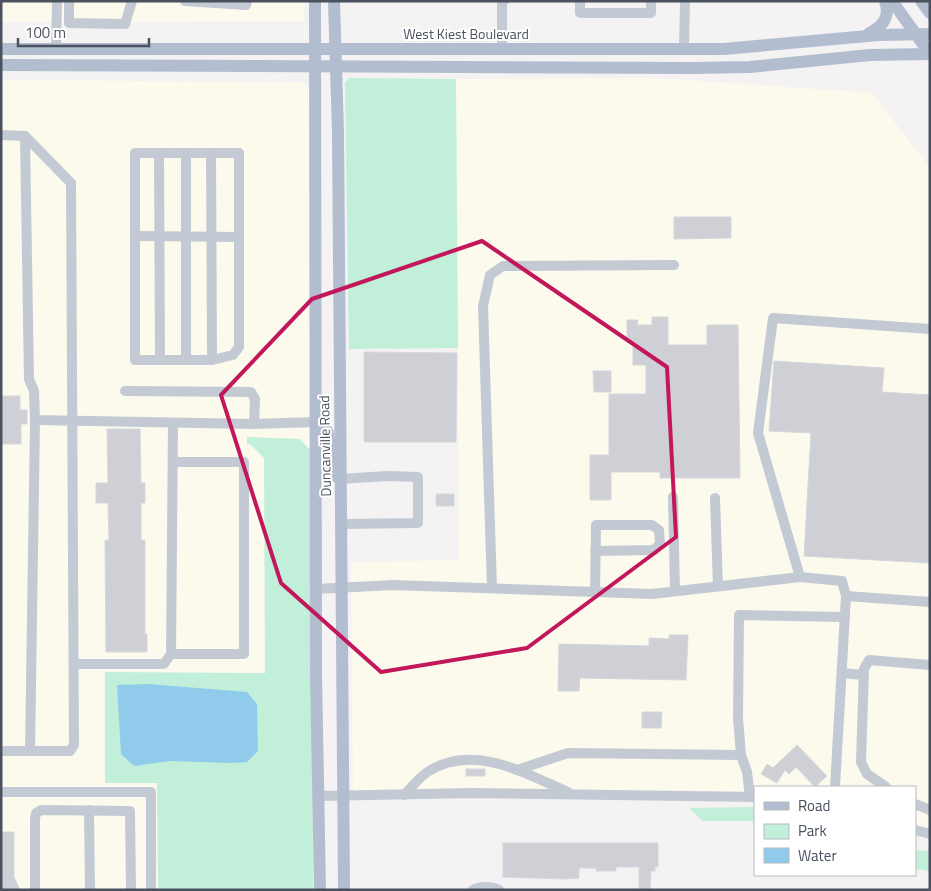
<svg xmlns="http://www.w3.org/2000/svg" width="931" height="891" viewBox="0 0 931 891" font-family="'Titillium Web',sans-serif">
<style>
.commercial{fill:#fcfaed}
.green{fill:#c2efda}
.water{fill:#90cbeb}
.building{fill:#cfd0d6;stroke:#d6d7dd}
.lines{fill:none;stroke-linecap:round;stroke-linejoin:round}
.minor{stroke:#c3cad3;stroke-width:10}
.major{stroke:#b2bdcf;stroke-width:12}
.marked{fill:none;stroke:#c2185b;stroke-width:4;stroke-linejoin:round}
.labels{text-anchor:middle;stroke-width:4;stroke-linejoin:round;paint-order:stroke}
.street-label{font-size:14px;fill:#4a525f;stroke:#fff}
</style>
<rect width="100%" height="100%" fill="#f4f2f2"/>
<g class="commercial">
<polygon points="1,1 304,1 304,21 1,22"/>
<polygon points="659,78 872,93 930,168 930,834 915,834 915,787 755,787 755,791 353,794 351,562 459,560 456,79"/>
<polygon points="1,80 303,82 309,88 311,784 158,890 1,890"/>
</g>
<g class="green">
<polygon points="349,78 456,79 458,348 349,349 345,83"/>
<polygon points="247,437 300,439 311,451 313,890 158,890 157,783 105,783 105,672 265,673 264,458 251,445 247,444"/>
<polygon points="755,807 755,821 703,821 689,808"/>
<polygon points="915,850 930,851 930,876 929,871 915,869"/>
</g>
<polygon class="water" points="148,684 247,692 257,704 258,751 247,762 232,763 170,761 134,766 121,754 117,685"/>
<g class="building">
<polygon points="674,217 731,217 731,238 674,239"/>
<polygon points="652,317 668,317 668,345 707,345 707,325 738,325 740,478 660,478 660,472 611,472 611,500 590,500 590,455 609,455 609,394 646,394 646,365 633,365 633,342 627,342 627,320 638,320 637,325 652,325"/>
<polygon points="364,352 457,353 456,442 364,442"/>
<polygon points="774,361 884,368 882,392 930,395 930,563 804,556 811,433 769,431"/>
<polygon points="593,371 611,371 611,392 594,392"/>
<polygon points="1,396 20,396 20,410 27,410 27,424 21,424 21,444 1,444"/>
<polygon points="107,429 140,429 141,483 145,483 145,503 141,503 141,540 145,540 145,634 147,634 147,652 106,652 105,540 109,540 108,503 96,503 96,483 108,483"/>
<rect x="436" y="494" width="18" height="12"/>
<polygon points="669,635 688,635 686,680 580,678 579,691 558,691 559,644 649,646 649,638 669,639"/>
<polygon points="642,712 662,712 661,728 642,728"/>
<polygon points="797,745 827,776 815,787 796,767 789,774 785,770 777,783 761,774 767,764 773,768"/>
<rect x="466" y="769" width="19" height="7"/>
<polygon points="1,832 14,832 14,877 20,890 1,890"/>
<polygon points="503,843 658,843 658,867 655,867 655,871 651,871 650,890 639,890 639,867 616,867 616,871 596,871 596,868 579,868 579,878 564,879 503,877"/>
</g>
<g class="lines">
<g class="minor">
<polyline points="69,1 69,23 125,24 132,1"/>
<polyline points="185,1 246,5 247,1"/>
<polyline points="580,1 580,13 651,13 651,1"/>
<polyline points="56,49 57,1"/>
<polyline points="502,49 502,1 504,1"/>
<polyline points="684,49 685,1"/>
<polyline points="1,135 25,136 71,183 74,745 70,751 1,751"/>
<polyline points="25,136 29,379 34,391 35,420 254,424"/>
<polygon points="135,153 239,153 239,347 233,355 212,360 135,360"/>
<polyline points="159,153 160,360"/>
<polyline points="211,153 212,360"/>
<polyline points="135,236 239,237"/>
<polyline points="186,360 186,153"/>
<polyline points="125,391 251,392 255,399 254,424 315,422"/>
<polyline points="340,479 387,476 418,477 418,523 341,524"/>
<polyline points="673,497 675,591"/>
<polyline points="715,498 718,586"/>
<polyline points="800,577 758,433 773,318 930,329"/>
<polyline points="492,588 483,306 490,275 503,266 674,265"/>
<polyline points="316,589 393,585 652,594 800,577 842,581 846,596 835,787"/>
<polyline points="595,592 596,525 652,525 659,530 660,544 654,550 595,551"/>
<polyline points="846,596 930,602"/>
<polyline points="171,654 244,654 244,462 173,462"/>
<polyline points="74,664 164,664 171,654 173,423"/>
<polyline points="842,673 863,675"/>
<polyline points="30,751 35,420"/>
<polyline points="741,755 738,718 739,615 845,617"/>
<polyline points="517,770 568,753 741,755 747,772 750,797"/>
<polyline points="886,787 867,774 861,762 864,669 869,660 930,665"/>
<polyline points="1,792 151,792 151,890"/>
<path d="M404,795C412,787 420,776 429,771C475,743 526,774 568,792"/>
<polyline points="318,796 472,793 755,797"/>
<polyline points="915,804 930,810"/>
<polyline points="89,810 90,890"/>
<polyline points="915,830 930,834"/>
<polyline points="35,890 35,819 36,813 41,810 130,811 131,890"/>
<path d="M473,890C479,886 493,886 499,890"/>
</g>
<g class="major">
<polyline points="315,1 316,674 320,890"/>
<polyline points="334,1 338,132 344,890"/>
<polyline points="892,1 930,54"/>
<polyline points="921,1 930,13"/>
<path d="M868,34C882,27 891,18 885,1"/>
<polyline points="1,49 724,49 879,35 930,34"/>
<polyline points="1,65 692,68 750,67 870,55 930,54"/>
<polyline points="315,422 324,426 328,433 333,474 338,477"/>
</g>
</g>
<path class="marked" d="M482,241L667,367L676,537L527,648L381,672L281,583L221,395L312,299Z"/>
<g class="labels">
<g class="street-label">
<text x="466" y="39">West Kiest Boulevard</text>
<text transform="translate(325 446) rotate(-91)" y="5">Duncanville Road</text>
</g>
</g>
<rect width="931" height="891" fill="none" stroke="#4a525f" stroke-width="5"/>
<rect x="754" y="786" width="162" height="90" fill="#ffffff" stroke="#b7babf"/>
<rect x="764" y="802" width="25" height="8" fill="#b2bdcf" stroke="#b7babf"/>
<text x="798" y="811" font-size="15" fill="#4a525f">Road</text>
<rect x="764" y="824" width="25" height="15" fill="#c2efda" stroke="#b7babf"/>
<text x="798" y="836" font-size="15" fill="#4a525f">Park</text>
<rect x="764" y="848" width="25" height="15" fill="#90cbeb" stroke="#b7babf"/>
<text x="798" y="861" font-size="15" fill="#4a525f">Water</text>
<path d="M18 38v8h131v-8" fill="none" stroke="#4a525f" stroke-width="2.5"/>
<text x="25" y="38" font-size="15" fill="#4a525f" stroke="#ffffff" stroke-width="4" paint-order="stroke">100 m</text>
</svg>
